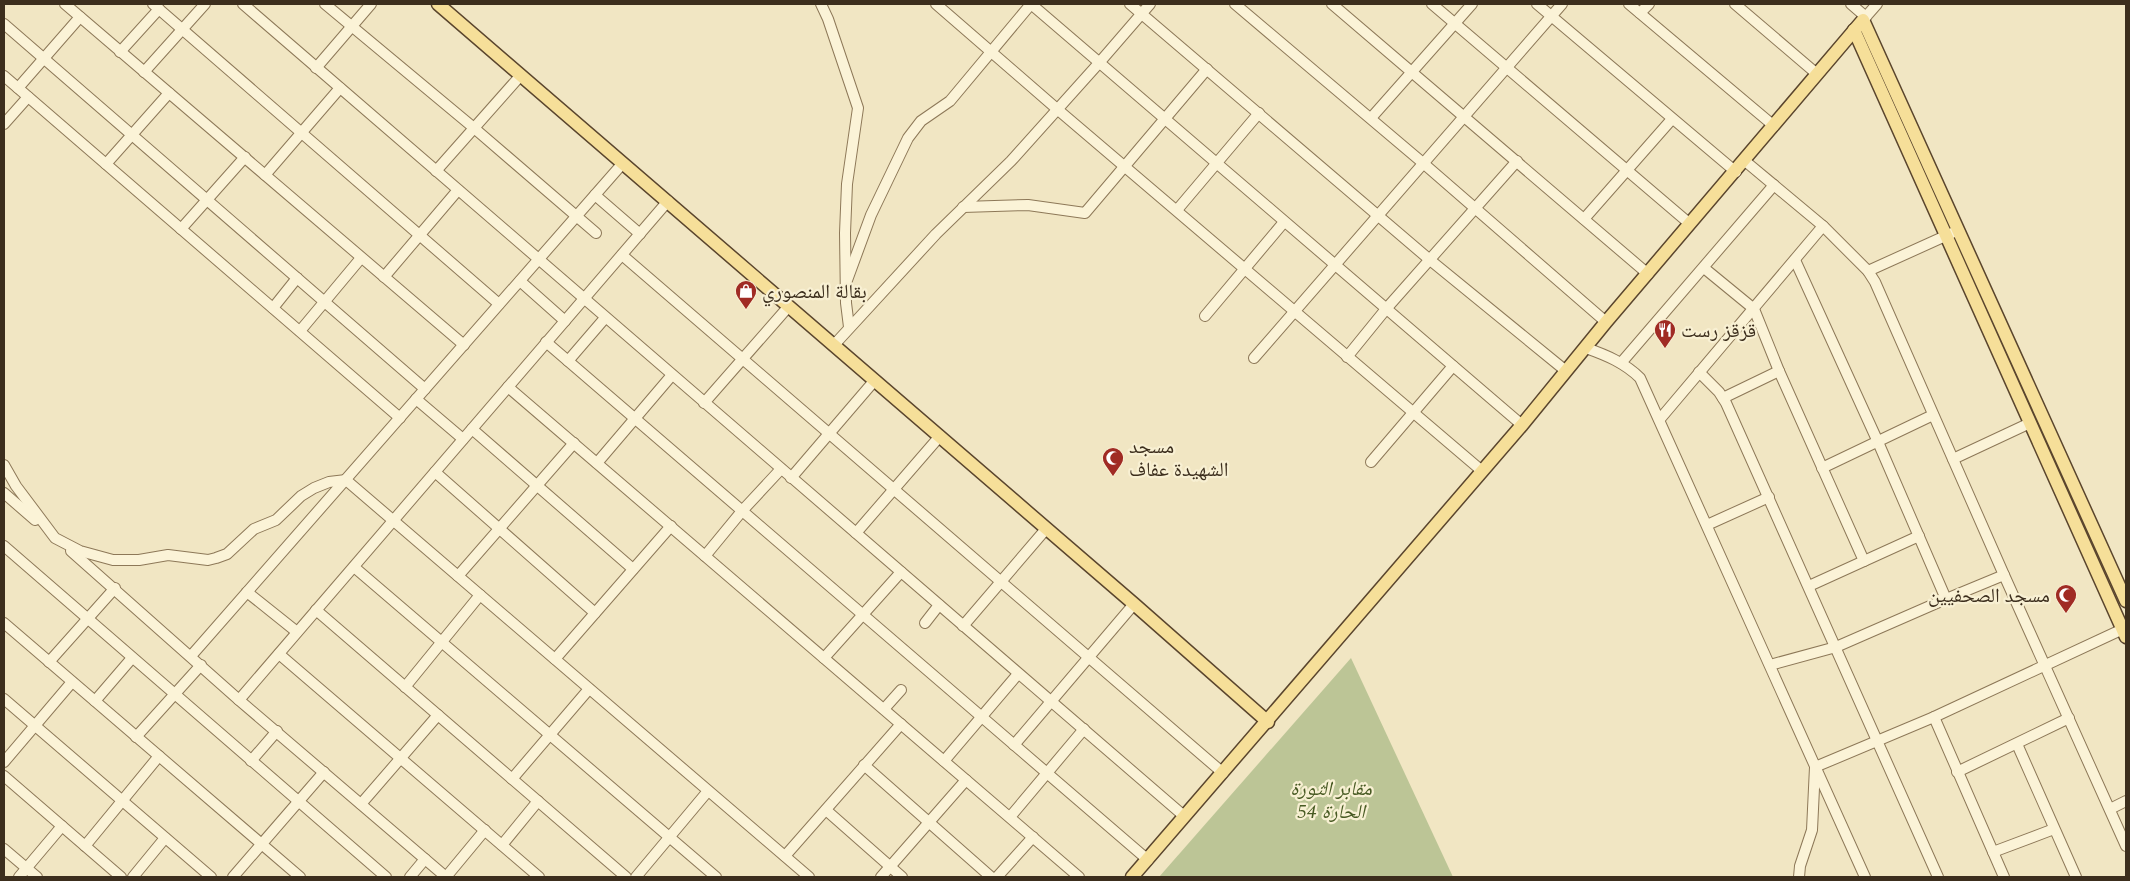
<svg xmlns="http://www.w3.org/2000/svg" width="2130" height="881" viewBox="0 0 2130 881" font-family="Spectral,'Noto Naskh Arabic',serif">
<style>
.cemetery{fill:#bcc596}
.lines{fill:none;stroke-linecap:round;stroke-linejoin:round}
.minor-casing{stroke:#8d7858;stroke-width:12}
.major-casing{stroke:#5a452d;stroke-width:15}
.minor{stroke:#fbf3d7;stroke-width:10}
.major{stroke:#f6df99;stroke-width:12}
.labels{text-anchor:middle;stroke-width:4.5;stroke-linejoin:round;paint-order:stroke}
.poi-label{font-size:20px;fill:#3c2e1d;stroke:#f8f0d3;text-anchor:start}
.park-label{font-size:20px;font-style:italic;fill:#485a23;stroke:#f8f0d3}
</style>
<rect width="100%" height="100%" fill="#f1e6c3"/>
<polygon class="cemetery" points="1351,658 1453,877 1159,877"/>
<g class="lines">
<g class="minor-casing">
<g id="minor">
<polyline points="65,4 464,345"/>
<polyline points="153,4 499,304"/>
<polyline points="243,4 1184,816"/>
<polyline points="325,4 474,128 596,233"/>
<polyline points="821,4 828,19 858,108 847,184 845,233 846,303 849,327"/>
<polyline points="936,4 1057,109 1482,471"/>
<polyline points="1031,4 1522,425"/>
<polyline points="1130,4 1430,260 1566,371"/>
<polyline points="1235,4 1423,163 1606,322"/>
<polyline points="1332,4 1648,274"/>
<polyline points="1432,4 1690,224"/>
<polyline points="1537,4 1736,172"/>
<polyline points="1629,4 1774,126"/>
<polyline points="1735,4 1817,74"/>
<polyline points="1851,4 1866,17"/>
<polyline points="1640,13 1649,4"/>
<polyline points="1863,20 1877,4"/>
<polyline points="4,24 425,389"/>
<polyline points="120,52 159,9"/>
<polyline points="316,68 371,4"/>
<polyline points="144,72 205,4"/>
<polyline points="4,76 400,418"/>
<polyline points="18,88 80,17"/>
<polyline points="1371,118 1472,4"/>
<polyline points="4,124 28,97"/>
<polyline points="1745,161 1823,226 1868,271 1875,282 2004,575 2126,846"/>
<polyline points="106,164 169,93"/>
<polyline points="436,171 521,75"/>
<polyline points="265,175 340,88"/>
<polyline points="595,195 640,234"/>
<polyline points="963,207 1028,205 1085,213 1207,69"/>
<polyline points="1177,210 1259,113"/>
<polyline points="1584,219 1672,119"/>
<polyline points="181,229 245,157"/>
<polyline points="622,255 1223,773"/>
<polyline points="1704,268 1754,309 1779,371 1864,561"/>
<polyline points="1868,271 1952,233"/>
<polyline points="384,277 458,190"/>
<polyline points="520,281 565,321"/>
<polyline points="846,283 871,215 908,138 921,121 950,101 1031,4"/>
<polyline points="273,308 297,278"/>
<polyline points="1205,316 1284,222"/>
<polyline points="300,331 361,258"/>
<polyline points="546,342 1148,860"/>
<polyline points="834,345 936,234 1011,161 1099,63 1150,4"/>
<path d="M1586,348C1606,355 1625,363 1640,378L1865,877"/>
<polyline points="1347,357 1386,309 1517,161"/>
<polyline points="1254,358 1562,4"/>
<polyline points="568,361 605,318"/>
<polyline points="1621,363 1774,185"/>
<polyline points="1699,372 1719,392 1726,403 1938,877"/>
<polyline points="508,387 1079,877"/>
<polyline points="1723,398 1779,371"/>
<polyline points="416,399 463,439"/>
<polyline points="704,403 789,306"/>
<polyline points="1660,419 1823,226"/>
<polyline points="472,429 633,569"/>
<polyline points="1953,459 2030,423"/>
<polyline points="1371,462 1453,366"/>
<polyline points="597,463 672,375"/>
<polyline points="4,465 16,486 55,538 80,551 113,560 139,560 168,555 208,560 216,558 227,554 254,529 276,520 301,496 314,488 329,482 346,480 809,877"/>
<polyline points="1822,468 1933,415"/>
<polyline points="435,472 595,613"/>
<polyline points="791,478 875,380"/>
<polyline points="4,493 35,520"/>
<polyline points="1707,525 1769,497"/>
<polyline points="856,533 940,436"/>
<polyline points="4,546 386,877"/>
<polyline points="71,551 239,700 446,877"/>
<polyline points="705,556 742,511 781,469"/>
<polyline points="354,567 716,877"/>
<polyline points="458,576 574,443"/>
<polyline points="1809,586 1919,536"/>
<polyline points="247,592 297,632"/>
<polyline points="1946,599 2004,575"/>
<polyline points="316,610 626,877"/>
<polyline points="4,623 300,877"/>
<polyline points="925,623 939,605"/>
<polyline points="963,626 1046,529"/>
<polyline points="279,654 539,877"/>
<polyline points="191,656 623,163"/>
<polyline points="824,658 901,572"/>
<polyline points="555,659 671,526"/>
<polyline points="49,662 115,588"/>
<polyline points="1770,665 1836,647 1946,599 1878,442 1795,260"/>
<polyline points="405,687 480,595"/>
<polyline points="4,699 211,877"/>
<polyline points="239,700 668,201"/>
<polyline points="95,701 132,658"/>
<polyline points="884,709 901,690"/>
<polyline points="1934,717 2123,629"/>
<polyline points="136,737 201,665"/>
<polyline points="2017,744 2076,877"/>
<polyline points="1014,745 1134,604"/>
<polyline points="251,761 277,731"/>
<polyline points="944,761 1018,674"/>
<polyline points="4,762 72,682"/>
<polyline points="864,765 991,877"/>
<polyline points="1957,772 2069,718"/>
<polyline points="4,776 121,877"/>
<polyline points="512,779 589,689"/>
<polyline points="361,804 438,715"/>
<polyline points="2110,809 2126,801"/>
<polyline points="826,810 902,877"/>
<polyline points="1010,817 1084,729"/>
<polyline points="502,845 538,801"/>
<polyline points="85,846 159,756"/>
<polyline points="4,849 37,877"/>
<polyline points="1993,852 2054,829"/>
<polyline points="785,856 901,724"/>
<polyline points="19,877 62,826"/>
<polyline points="133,877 165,838"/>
<polyline points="233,877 324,772"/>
<polyline points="410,877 425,859"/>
<polyline points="446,877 485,830"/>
<polyline points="636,877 708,791"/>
<polyline points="881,877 966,780"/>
<polyline points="997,877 1033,837"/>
<polyline points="1799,877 1800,866 1812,830 1815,767 1934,717 2004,877"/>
</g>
</g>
<g class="major-casing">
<g id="major">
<polyline points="438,4 1134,604 1268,722"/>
<polyline points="1854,30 2126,637"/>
<polyline points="1132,877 1522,425 1606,322 1863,20 2126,601"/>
</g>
</g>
<use href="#minor" class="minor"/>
<use href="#major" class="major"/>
</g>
<defs>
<g id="shop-pin" transform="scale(1.125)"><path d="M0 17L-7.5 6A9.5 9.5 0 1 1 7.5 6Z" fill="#a02b24" stroke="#f8f0d3"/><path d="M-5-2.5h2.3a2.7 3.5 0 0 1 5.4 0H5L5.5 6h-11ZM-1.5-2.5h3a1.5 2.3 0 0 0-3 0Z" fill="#fff"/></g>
<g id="restaurant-pin" transform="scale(1.125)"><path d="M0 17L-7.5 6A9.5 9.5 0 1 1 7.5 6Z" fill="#a02b24" stroke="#f8f0d3"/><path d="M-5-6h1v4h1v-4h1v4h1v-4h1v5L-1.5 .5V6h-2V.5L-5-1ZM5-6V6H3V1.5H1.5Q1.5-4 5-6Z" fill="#fff"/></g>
<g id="mosque-pin" transform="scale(1.125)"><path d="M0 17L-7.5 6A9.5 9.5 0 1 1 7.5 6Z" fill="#a02b24" stroke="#f8f0d3"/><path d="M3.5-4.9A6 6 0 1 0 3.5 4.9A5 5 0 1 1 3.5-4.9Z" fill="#fff"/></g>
</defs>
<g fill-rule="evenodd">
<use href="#shop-pin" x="746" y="291"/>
<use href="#restaurant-pin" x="1665" y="330"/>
<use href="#mosque-pin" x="1113" y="458"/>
<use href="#mosque-pin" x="2066" y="595"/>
</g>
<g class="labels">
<g class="poi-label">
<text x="762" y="298">بقالة المنصوري</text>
<text x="1681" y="337">قزقز رست</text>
<text x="1129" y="453">مسجد<tspan x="1129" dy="23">الشهيدة عفاف</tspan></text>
<text x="2050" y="602" text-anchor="end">مسجد الصحفيين</text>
</g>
<g class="park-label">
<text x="1331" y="795">مقابر الثورة<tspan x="1331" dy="23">الحارة 54</tspan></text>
</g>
</g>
<rect width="2130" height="881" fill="none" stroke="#3c2e1d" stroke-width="10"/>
</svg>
